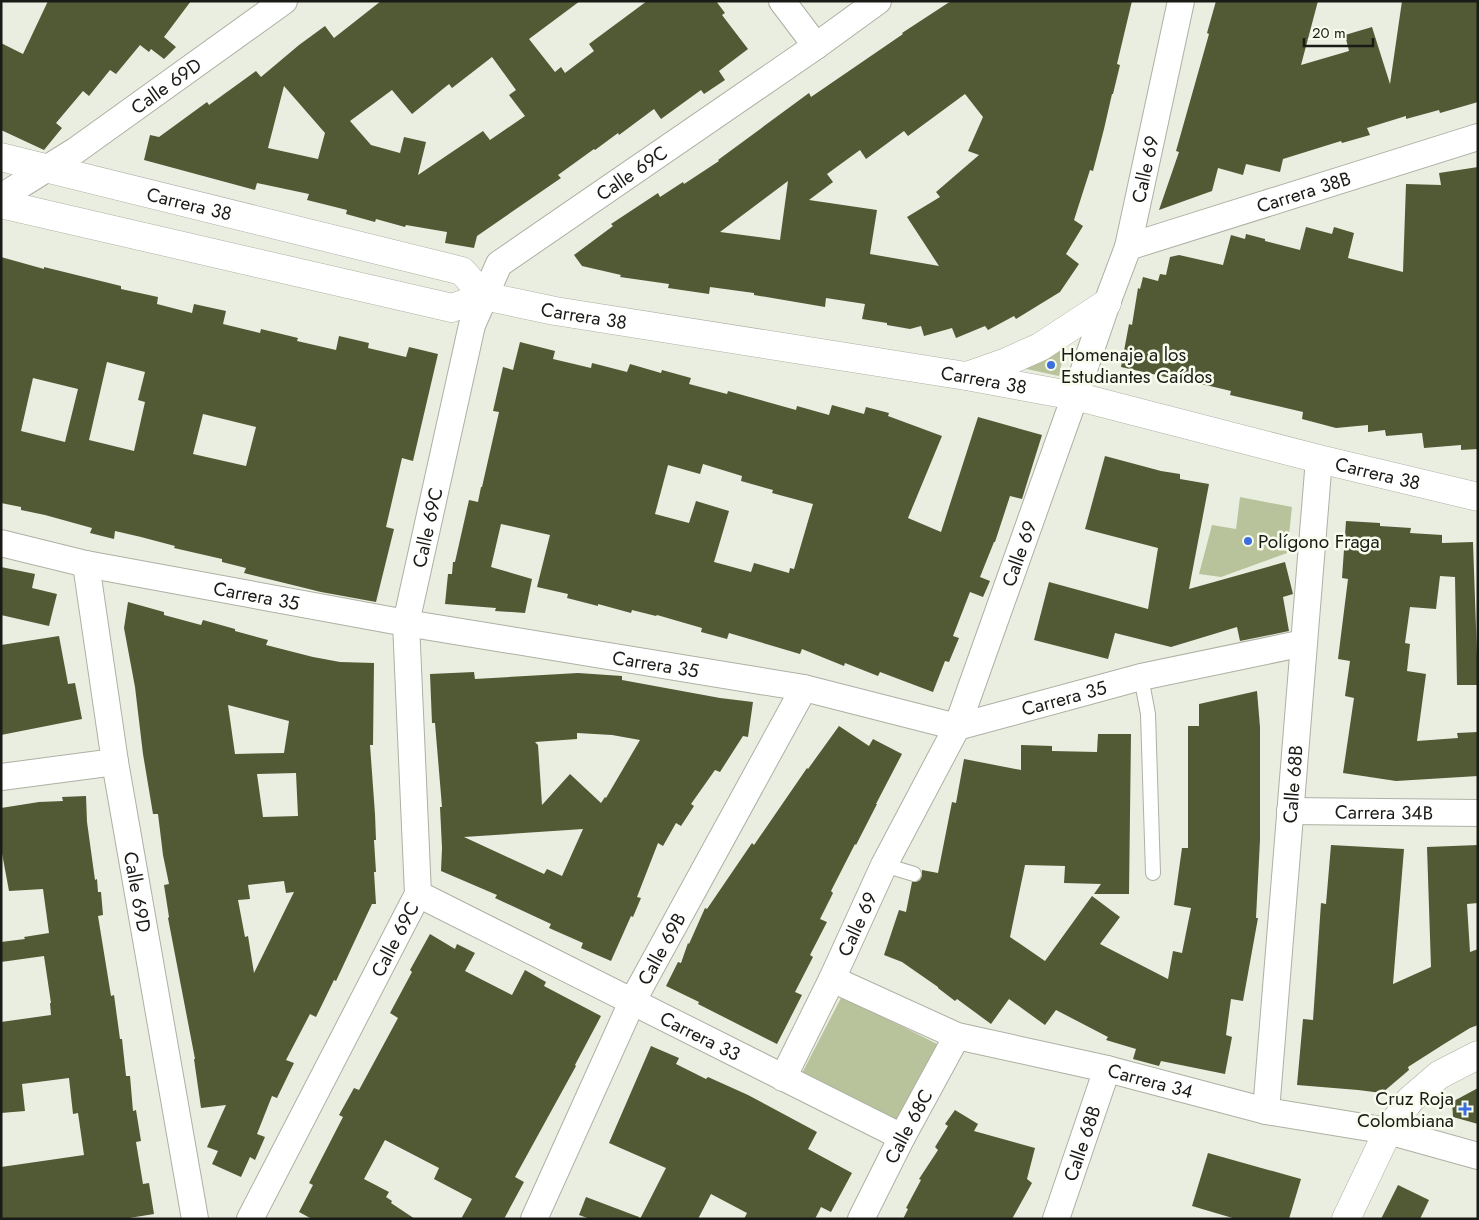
<svg xmlns="http://www.w3.org/2000/svg" width="1479" height="1220" viewBox="0 0 1479 1220" font-family="Jost,sans-serif">
<style>
.green{fill:#b9c39b}
.building{fill:#515a35;fill-rule:evenodd}
.lines{fill:none;stroke-linecap:round;stroke-linejoin:round}
.lane-casing{stroke:#adb0a3;stroke-width:16}
.street-casing{stroke:#adb0a3;stroke-width:28}
.secondary-casing{stroke:#adb0a3;stroke-width:29}
.lane{stroke:#fff;stroke-width:14}
.street{stroke:#fff;stroke-width:26}
.secondary{stroke:#fff;stroke-width:28}
.poi-dot{fill:#3b6fdf;stroke:#f8fced;stroke-width:2}
.labels{text-anchor:middle;stroke-width:5;stroke-linejoin:round;paint-order:stroke}
.street-label{font-size:19px;fill:#1a1b16;stroke:#f8fced}
.poi-label{font-size:19px;fill:#1a1b16;stroke:#f8fced;text-anchor:start}
</style>
<rect width="100%" height="100%" fill="#eaeee0"/>
<g class="green">
<polygon points="1067,337 1059,376 1013,366"/>
<polygon points="1240,497 1292,507 1287,553 1221,577 1199,574 1212,525 1236,529"/>
<polygon points="842,996 943,1047 899,1126 799,1079"/>
</g>
<g class="building">
<polygon points="48,1 191,1 164,37 176,47 164,59 151,49 149,52 140,45 116,74 110,70 89,96 83,91 56,123 62,128 44,150 1,130 1,43 23,54"/>
<path d="M381,1H580L529,39L555,72L561,67L565,73L594,51L589,44L647,1H716L725,13L722,15L748,49L719,71L725,80L704,94L701,90L661,119L654,109L619,135L618,133L595,150L594,149L558,175L561,178L477,236L474,248L445,243L447,232L406,225L405,227L376,219L375,222L346,214L347,210L307,200L309,194L257,183L255,190L144,160L150,135L159,137L207,102L209,105L256,71L261,77L299,45L325,26L334,38ZM492,57L516,90L509,95L525,116L490,140L483,131L418,175L426,142L404,137L400,153L371,145L350,121L392,90L412,114L449,84L452,88ZM284,86L325,133L318,159L268,148Z"/>
<path d="M951,1H1132L1117,64L1120,65L1113,94H1112L1104,129L1093,171L1090,170L1074,220L1083,226L1066,254L1079,264L1060,292L1016,319L1014,316L988,330L985,326L956,338L952,328L924,336L921,326L910,329L887,325V323L862,319L865,304L826,298L825,307L754,295V293L710,287L709,294L668,288L669,284L620,277L621,275L582,266L574,255L613,226L611,224L658,193L660,197L683,182L684,184L719,161L718,160L809,93L811,97L903,34L902,33ZM965,94L983,117L968,151L979,155L936,192L940,197L907,217L939,266L870,254L877,210L809,200L833,182L827,174L860,150L866,159L904,131L908,136ZM788,181L780,240L720,232Z"/>
<polygon points="1216,1 1318,1 1301,65 1349,51 1345,35 1372,27 1390,84 1402,1 1478,1 1478,102 1440,113 1439,110 1406,119 1406,116 1367,128 1370,135 1342,143 1341,141 1283,159 1280,172 1246,164 1243,175 1218,168 1212,191 1159,210 1179,152 1176,151 1209,34 1207,33"/>
<polygon points="1478,167 1478,449 1461,450 1461,445 1424,448 1422,433 1386,436 1385,430 1368,432 1368,425 1336,428 1302,419 1303,412 1230,395 1231,391 1193,382 1193,383 1121,367 1129,324 1132,325 1138,288 1140,289 1143,277 1158,281 1160,274 1166,275 1170,257 1179,255 1223,265 1231,235 1245,239 1246,234 1265,239 1265,241 1300,250 1306,227 1332,234 1334,227 1354,233 1348,258 1403,272 1406,184 1441,185 1439,173"/>
<path d="M1,257L44,269V267L121,286V289L158,297L157,304L192,313L194,304L226,311L223,324L260,333L261,329L298,338L297,341L336,350L339,336L369,343L368,348L406,357L409,347L438,354L413,461L402,458L386,527L394,529L376,602L321,592L244,573L246,568L222,562V559L174,548L175,546L141,537L115,531L114,539L90,533L92,528L45,515L21,510V507L1,503ZM107,362L145,372L138,400L145,402L134,451L89,440ZM33,378L78,389L65,442L21,431ZM203,414L256,427L246,466L193,454Z"/>
<path d="M520,342L555,351L553,359L591,368L592,363L627,372L630,364L661,373L662,370L691,378L689,384L727,394L728,391L796,410L797,406L829,415L832,405L864,414L866,407L889,413L888,416L942,436L908,518L941,532L978,417L1042,435L1022,499L1010,496L995,542H994L980,577L990,581L983,597L970,592L953,636L959,638L949,662L945,661L933,692L880,672L878,676L845,663L844,666L802,649L800,654L729,633L727,639L701,632L702,628L657,615L656,616L632,610L631,613L598,604V606L567,598L568,594L537,587L550,535L501,524L491,567L532,579L525,613L495,611L496,608L445,604L448,574H452L453,562H455L469,500L478,502L481,487H482L499,412L493,411L503,367L513,370ZM703,464L742,476L741,481L773,490L772,493L813,504L794,569L790,568L789,573L754,563L751,572L714,562L729,511L696,501L689,523L655,514L668,465L700,474Z"/>
<polygon points="1105,456 1161,471 1180,474 1180,479 1209,484 1189,589 1285,562 1293,594 1283,597 1289,631 1240,641 1237,627 1171,647 1115,633 1108,659 1034,640 1049,582 1148,609 1158,548 1085,529"/>
<polygon points="1346,521 1380,523 1380,526 1411,528 1410,533 1442,535 1442,543 1473,542 1478,685 1457,685 1455,577 1440,576 1436,609 1410,607 1405,643 1410,644 1407,671 1426,674 1417,741 1458,738 1457,733 1478,732 1478,776 1396,781 1343,773 1354,698 1345,696 1350,661 1338,659 1348,579 1342,578"/>
<polygon points="1,567 35,574 32,588 57,594 49,626 1,615"/>
<path d="M128,602L164,612V615L201,625L203,620L235,629V631L268,640L266,645L313,657L340,662L374,663L373,745H370L375,814L376,840H374L376,872H374L376,904H372L336,981L334,980L316,1017L310,1014L286,1060L294,1063L277,1098L272,1096L257,1134L265,1137L255,1160L250,1157L241,1177L212,1164L218,1151L207,1147L226,1105L201,1108L194,1059H195L168,918L169,917L164,885L169,884L163,855L158,814H153L143,754L135,687L124,628ZM228,705L289,721L284,753L235,754ZM296,773L298,816L263,817L257,774ZM284,881L286,893L294,892L254,973L248,936L245,937L238,900L250,899L248,885Z"/>
<polygon points="59,636 68,684 75,683 82,719 1,735 1,645"/>
<path d="M474,672L475,679L578,673L622,676V680L720,698L753,702L748,737L743,736L720,772L715,770L691,804L694,806L681,826L676,823L663,846L658,843L637,897L641,898L633,917L631,916L611,961L581,948L583,943L549,928L551,924L495,898L497,895L441,871L442,848L440,807H442L435,723H432L430,674ZM577,733L612,735L640,740L606,798L605,797L601,803L570,774L542,805L538,745L535,742L577,739ZM583,829L562,876L547,869L544,874L464,837Z"/>
<polygon points="1257,691 1260,727 1260,840 1256,918 1258,918 1243,1001 1231,999 1226,1035 1232,1037 1225,1074 1161,1061 1159,1066 1133,1059 1136,1049 1106,1040 1108,1037 1056,1010 1045,1025 1009,999 991,1024 957,999 955,1001 938,988 938,987 902,962 884,955 899,910 906,912 912,882 916,882 920,880 922,876 922,870 938,873 952,802 956,803 964,759 1021,770 1021,745 1052,746 1052,751 1097,752 1098,734 1131,734 1129,894 1094,894 1101,884 1064,883 1065,866 1025,865 1010,937 1045,961 1092,896 1120,917 1100,944 1168,979 1173,951 1182,953 1191,908 1174,905 1182,848 1188,848 1188,726 1199,726 1199,704"/>
<polygon points="839,726 869,746 873,739 902,754 876,804 877,804 856,845 855,844 831,891 833,893 820,919 827,922 810,955 813,957 795,992 802,995 777,1044 698,1004 699,1002 666,986 678,962 681,963 688,943 689,944 705,908 707,909 752,843 754,845 807,768 808,769"/>
<polygon points="86,796 87,822 95,880 97,879 98,892 101,892 103,915 98,916 111,996 114,995 120,1039 122,1039 126,1076 130,1076 133,1111 136,1110 141,1141 136,1142 143,1184 149,1183 154,1214 123,1219 1,1219 1,1167 84,1155 78,1113 73,1114 69,1078 22,1084 25,1111 1,1113 1,1022 51,1015 50,1003 51,1003 44,956 1,962 1,942 25,939 24,937 49,933 43,889 9,891 1,848 1,808 39,802 63,801 62,797"/>
<polygon points="1331,845 1404,849 1393,984 1431,967 1427,847 1478,845 1478,903 1467,904 1470,952 1478,949 1478,1025 1470,1028 1444,1044 1408,1067 1409,1070 1382,1093 1358,1090 1297,1085 1303,1019 1313,1020 1321,903 1326,904"/>
<polygon points="430,934 455,949 457,944 475,953 465,971 512,995 525,970 546,982 544,986 601,1016 575,1065 576,1066 515,1177 524,1182 504,1219 461,1219 472,1199 434,1179 439,1168 385,1140 364,1179 389,1192 386,1197 392,1201 391,1203 415,1219 312,1219 299,1212 313,1185 309,1183 343,1117 339,1115 354,1088 359,1090 398,1018 390,1013 412,972 410,970"/>
<polygon points="651,1046 679,1058 676,1064 706,1079 708,1077 748,1095 817,1132 808,1149 852,1173 831,1212 821,1207 815,1219 744,1219 747,1213 711,1194 698,1219 640,1219 666,1168 609,1143"/>
<polygon points="1478,1088 1478,1124 1453,1117 1452,1102"/>
<polygon points="955,1110 978,1124 974,1131 1035,1148 1027,1179 1032,1183 1012,1219 903,1219 908,1209 906,1208 921,1180 919,1179 938,1150 935,1147 948,1126 945,1124"/>
<polygon points="1208,1153 1301,1179 1289,1219 1236,1219 1192,1206"/>
<polygon points="1398,1185 1429,1200 1420,1219 1381,1219"/>
<polygon points="586,1197 639,1217 639,1219 590,1219 579,1215"/>
</g>
<g class="lines">
<g class="lane-casing">
<g id="lane">
<polyline points="1141,677 1148,714 1153,873"/>
<polyline points="884,865 914,874"/>
</g>
</g>
<g class="street-casing">
<g id="street">
<polyline points="782,1 816,46"/>
<path id="s1" d="M1,197L75,151L284,1"/>
<path id="s2" d="M1128,247L1478,137"/>
<path id="s3" d="M1,543L86,564L406,623L804,688L957,727L1141,677L1304,643"/>
<path id="s4" d="M86,564L115,762L195,1219"/>
<polyline points="1,777 115,762"/>
<path id="s5" d="M1290,811L1478,813"/>
<path id="s6" d="M418,894L902,1137"/>
<path id="s7" d="M832,979L957,1036L1107,1069L1266,1111L1388,1131L1478,1156"/>
<path id="s8" d="M783,1078L832,979L884,865L957,727L1075,396L1107,303L1128,247L1181,1"/>
<path id="s9" d="M1266,1111L1319,459"/>
<path id="s10" d="M250,1219L418,894L406,623L472,325L499,264L816,46L878,1"/>
<path id="s11" d="M534,1219L632,1002L804,688"/>
<path id="s12" d="M861,1219L902,1137L957,1036"/>
<path id="s13" d="M1056,1219L1107,1069"/>
</g>
</g>
<g class="secondary-casing">
<g id="secondary">
<path id="s14" d="M1,157L462,271L484,296"/>
<path id="s15" d="M1,204L452,308L484,296L555,311L966,376L1075,396L1319,459L1478,497"/>
<polyline points="967,376 1004,363 1040,347 1107,303"/>
<polyline points="1346,1219 1388,1131 1410,1100 1439,1075 1478,1055"/>
</g>
</g>
<use href="#lane" class="lane"/>
<use href="#street" class="street"/>
<use href="#secondary" class="secondary"/>
</g>
<g class="poi-dot">
<circle cx="1051" cy="365" r="5"/>
<circle cx="1248" cy="541" r="5"/>
<path d="M1462.5 1101.5h5v5h5v5h-5v5h-5v-5h-5v-5h5z"/>
</g>
<g class="labels">
<g class="street-label">
<text dy="7" stroke="none"><textPath href="#s1" startOffset="199">Calle 69D</textPath></text>
<text dy="7" stroke="none"><textPath href="#s8" startOffset="981">Calle 69</textPath></text>
<text dy="7" stroke="none"><textPath href="#s10" startOffset="1170">Calle 69C</textPath></text>
<text dy="7" stroke="none"><textPath href="#s2" startOffset="184">Carrera 38B</textPath></text>
<text dy="7" stroke="none"><textPath href="#s14" startOffset="194">Carrera 38</textPath></text>
<text dy="7" stroke="none"><textPath href="#s15" startOffset="599">Carrera 38</textPath></text>
<text dy="7" stroke="none"><textPath href="#s15" startOffset="1004">Carrera 38</textPath></text>
<text dy="7" stroke="none"><textPath href="#s15" startOffset="1409">Carrera 38</textPath></text>
<text dy="7" stroke="none"><textPath href="#s10" startOffset="735">Calle 69C</textPath></text>
<text dy="7" stroke="none"><textPath href="#s8" startOffset="576">Calle 69</textPath></text>
<text dy="7" stroke="none"><textPath href="#s3" startOffset="261">Carrera 35</textPath></text>
<text dy="7" stroke="none"><textPath href="#s3" startOffset="666">Carrera 35</textPath></text>
<text dy="7" stroke="none"><textPath href="#s3" startOffset="1085">Carrera 35</textPath></text>
<text dy="7" stroke="none"><textPath href="#s9" startOffset="328">Calle 68B</textPath></text>
<text dy="7" stroke="none"><textPath href="#s5" startOffset="94">Carrera 34B</textPath></text>
<text dy="7" stroke="none"><textPath href="#s4" startOffset="332">Calle 69D</textPath></text>
<text dy="7" stroke="none"><textPath href="#s8" startOffset="171">Calle 69</textPath></text>
<text dy="7" stroke="none"><textPath href="#s10" startOffset="315">Calle 69C</textPath></text>
<text dy="7" stroke="none"><textPath href="#s11" startOffset="299">Calle 69B</textPath></text>
<text dy="7" stroke="none"><textPath href="#s6" startOffset="316">Carrera 33</textPath></text>
<text dy="7" stroke="none"><textPath href="#s7" startOffset="336">Carrera 34</textPath></text>
<text dy="7" stroke="none"><textPath href="#s12" startOffset="104">Calle 68C</textPath></text>
<text dy="7" stroke="none"><textPath href="#s13" startOffset="80">Calle 68B</textPath></text>
</g>
<g class="poi-label">
<text x="1061" y="361">Homenaje a los<tspan x="1061" dy="22">Estudiantes Caídos</tspan></text>
<text x="1258" y="548">Polígono Fraga</text>
<text x="1454" y="1105" text-anchor="end">Cruz Roja<tspan x="1454" dy="22">Colombiana</tspan></text>
</g>
</g>
<rect width="1479" height="1220" fill="none" stroke="#1a1b16" stroke-width="5"/>
<path d="M1304 38v8h69v-8" fill="none" stroke="#1a1b16" stroke-width="2.5"/>
<text x="1312" y="38" font-size="15" fill="#1a1b16" stroke="#f8fced" stroke-width="4" paint-order="stroke">20 m</text>
</svg>
